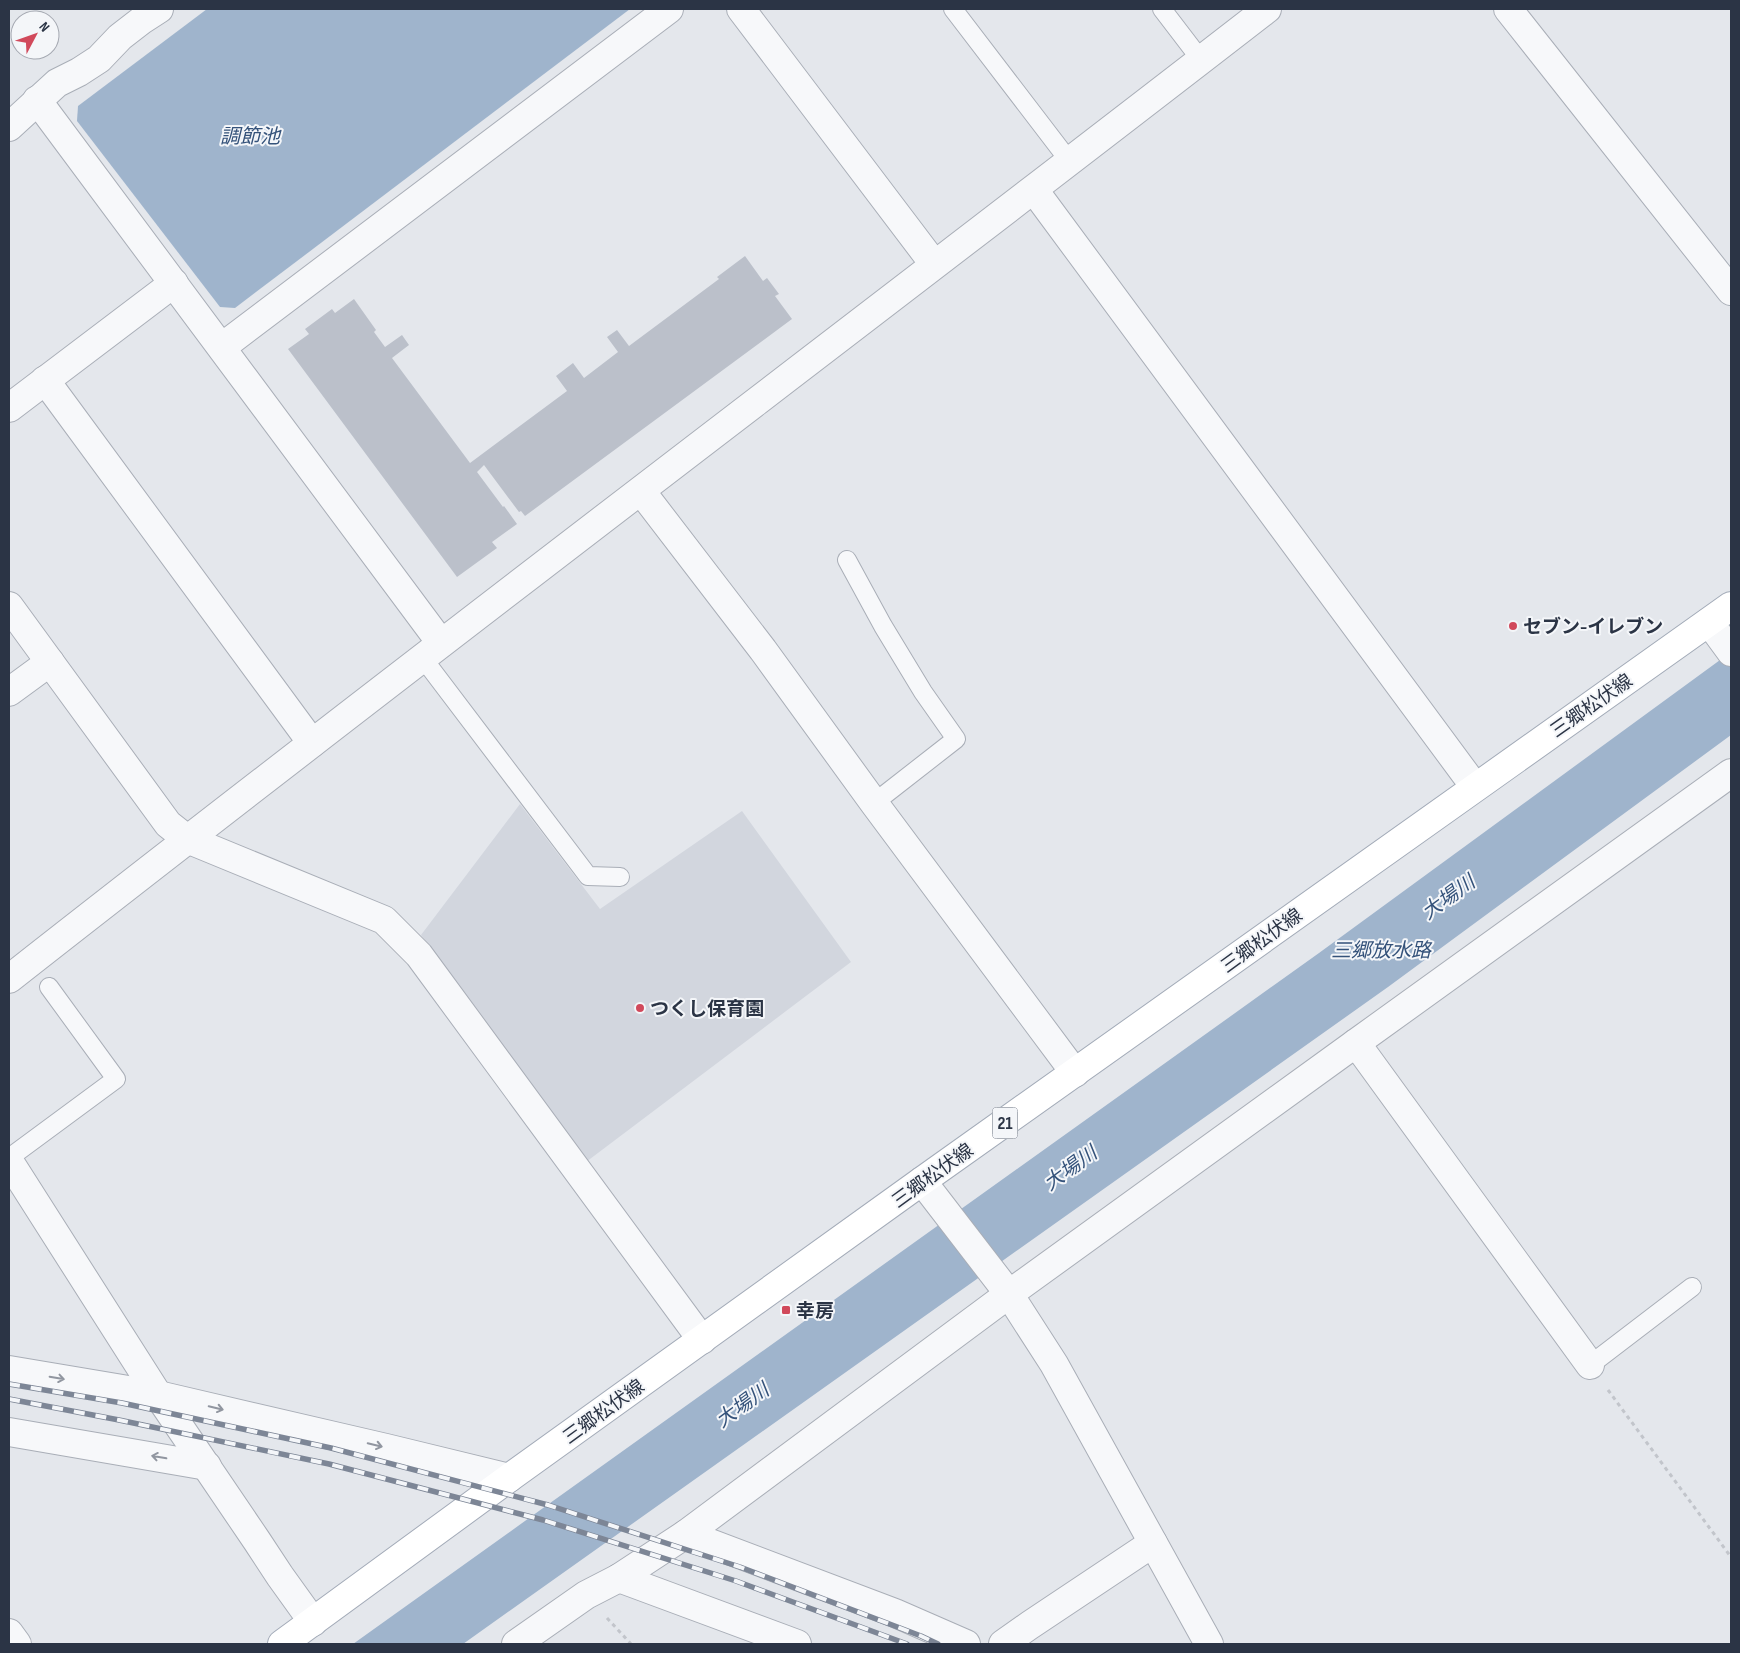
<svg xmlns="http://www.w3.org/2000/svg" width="1740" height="1653" viewBox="0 0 1740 1653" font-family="'Sofia Sans Condensed','Noto Sans JP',sans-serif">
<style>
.built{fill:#d2d6de}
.water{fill:#9fb4cc}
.building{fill:#bbc0ca}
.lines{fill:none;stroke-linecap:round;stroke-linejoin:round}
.service-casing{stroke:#a9aeb7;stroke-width:20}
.minor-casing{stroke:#a9aeb7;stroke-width:30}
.primary-casing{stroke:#a3abb8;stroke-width:30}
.path{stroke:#c2c5cb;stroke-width:3;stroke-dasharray:4 4;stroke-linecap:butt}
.service{stroke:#f7f8fa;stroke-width:18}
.minor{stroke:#f7f8fa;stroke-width:28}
.primary{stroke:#fff;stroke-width:28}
.rail-casing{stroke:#7d8696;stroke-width:5.5}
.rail{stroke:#f4f6f9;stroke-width:4;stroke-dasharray:11;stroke-linecap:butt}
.oneway{stroke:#9196a0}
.poi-dot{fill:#d1495b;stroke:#f4f6f9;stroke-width:2}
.labels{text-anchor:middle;stroke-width:4;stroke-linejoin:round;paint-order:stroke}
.shield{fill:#f4f6f9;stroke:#676e7b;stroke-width:1}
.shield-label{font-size:18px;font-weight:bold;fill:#2b3445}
.poi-label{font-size:19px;font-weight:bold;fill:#2b3445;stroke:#f4f6f9;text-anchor:start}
.street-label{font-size:19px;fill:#2b3445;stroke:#f4f6f9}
.water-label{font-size:20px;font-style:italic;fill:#34527a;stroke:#f4f6f9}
</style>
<rect width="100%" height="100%" fill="#e4e7ec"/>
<polygon class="built" points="520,804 600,909 742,811 851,962 586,1162 421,935"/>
<g class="water">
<polygon points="207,9 630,9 235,308 220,307 77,121 78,106"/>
<polygon points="1731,652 1731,735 1388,987 463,1644 353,1644 1319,953"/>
</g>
<polygon class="building" points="745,256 763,281 767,278 779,294 775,296 792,319 525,516 521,511 519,512 484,465 477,472 503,507 504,506 517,524 492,542 497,548 457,577 288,349 309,334 305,329 332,309 335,313 354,299 376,330 374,332 385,347 402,335 409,345 392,358 470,463 567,391 556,376 573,363 584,378 618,352 607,337 617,330 629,346 719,279 717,277"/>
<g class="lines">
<g class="service-casing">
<g id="service">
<polyline points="953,9 1070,162"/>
<polyline points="1162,9 1201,60"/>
<polyline points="847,560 883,626 923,692 956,739 874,803"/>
<polyline points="422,657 588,876 620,877"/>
<polyline points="9,1158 116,1079 49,987"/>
<polyline points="1590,1365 1692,1287"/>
</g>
</g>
<g class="minor-casing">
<g id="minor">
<polyline points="741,9 934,264"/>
<polyline points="1508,9 1731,291"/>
<polyline points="37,100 441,643"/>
<polyline points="9,127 57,83 79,72 99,59 120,37 142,20 159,9"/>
<polyline points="1034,190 1475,787"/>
<polyline points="222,347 669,9"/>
<polyline points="45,380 312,743"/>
<polyline points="9,408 174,283"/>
<polyline points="641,491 763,650 874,803 1075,1073"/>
<polyline points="9,606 168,824 187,839 384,920 419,955 702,1340"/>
<polyline points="1709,622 1731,652"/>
<polyline points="9,692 50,662"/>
<path d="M9,979C425,652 849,333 1267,9"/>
<polyline points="1356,1043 1590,1365"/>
<polyline points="9,1161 158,1395 257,1541 280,1576 313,1622"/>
<polyline points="922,1181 1009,1294 1054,1364 1209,1644"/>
<polyline points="9,1370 158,1395 386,1448 509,1478"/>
<polyline points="9,1432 207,1466"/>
<polyline points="686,1534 895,1613 966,1644"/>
<polyline points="619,1578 797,1644"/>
<polyline points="9,1633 17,1644"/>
<polyline points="516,1644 586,1595 619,1578 686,1534 1009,1294 1356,1043 1731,773"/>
<polyline points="1003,1644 1030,1625 1153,1543"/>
</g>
</g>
<g class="primary-casing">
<polyline id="primary" points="282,1644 509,1478 922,1181 1731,606"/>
</g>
<g class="path">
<polyline points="1608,1390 1731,1557"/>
<polyline points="607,1618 631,1644"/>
</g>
<use href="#service" class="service"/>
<use href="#minor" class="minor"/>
<use href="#primary" class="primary"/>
<g class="rail-casing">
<g id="rail">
<polyline points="9,1384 122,1403 331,1448 548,1505 740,1567 921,1636 938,1644"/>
<polyline points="9,1399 119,1420 329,1464 543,1520 736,1581 907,1644"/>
</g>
</g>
<use href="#rail" class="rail"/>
</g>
<defs><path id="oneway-shaft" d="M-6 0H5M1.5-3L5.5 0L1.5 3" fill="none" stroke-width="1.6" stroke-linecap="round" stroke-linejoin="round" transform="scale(1.25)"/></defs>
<g class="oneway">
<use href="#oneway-shaft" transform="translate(57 1378) rotate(10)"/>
<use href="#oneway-shaft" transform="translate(216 1408) rotate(13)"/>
<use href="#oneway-shaft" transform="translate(375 1445) rotate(13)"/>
<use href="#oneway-shaft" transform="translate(159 1457) rotate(-170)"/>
</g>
<g class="poi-dot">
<circle cx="1513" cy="626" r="5"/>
<circle cx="640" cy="1008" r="5"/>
<rect x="781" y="1305" width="10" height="10" rx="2.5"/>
</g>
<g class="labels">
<rect class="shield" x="992.5" y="1107.5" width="25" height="31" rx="4"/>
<g class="shield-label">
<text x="1005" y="1129">21</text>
</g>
<g class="poi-label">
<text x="1523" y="633">セブン-イレブン</text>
<text x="650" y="1015">つくし保育園</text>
<text x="796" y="1317">幸房</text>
</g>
<g class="street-label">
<text transform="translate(1591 705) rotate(-35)" y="7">三郷松伏線</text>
<text transform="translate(1261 940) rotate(-36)" y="7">三郷松伏線</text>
<text transform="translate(932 1175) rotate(-36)" y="7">三郷松伏線</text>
<text transform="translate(603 1411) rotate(-36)" y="7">三郷松伏線</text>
</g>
<g class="water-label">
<text x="250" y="143">調節池</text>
<text transform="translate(1448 897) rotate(-36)" y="7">大場川</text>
<text x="1381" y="957">三郷放水路</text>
<text transform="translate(1070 1168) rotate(-36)" y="7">大場川</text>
<text transform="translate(742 1405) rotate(-36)" y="7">大場川</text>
</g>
</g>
<rect width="1740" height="1653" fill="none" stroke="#2b3445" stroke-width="20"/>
<g transform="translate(35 35) rotate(49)"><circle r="24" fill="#f4f6f9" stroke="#a4a8b1"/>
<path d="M0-4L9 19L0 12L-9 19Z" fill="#d1495b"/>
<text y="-8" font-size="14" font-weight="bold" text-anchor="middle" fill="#2b3445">N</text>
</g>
</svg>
